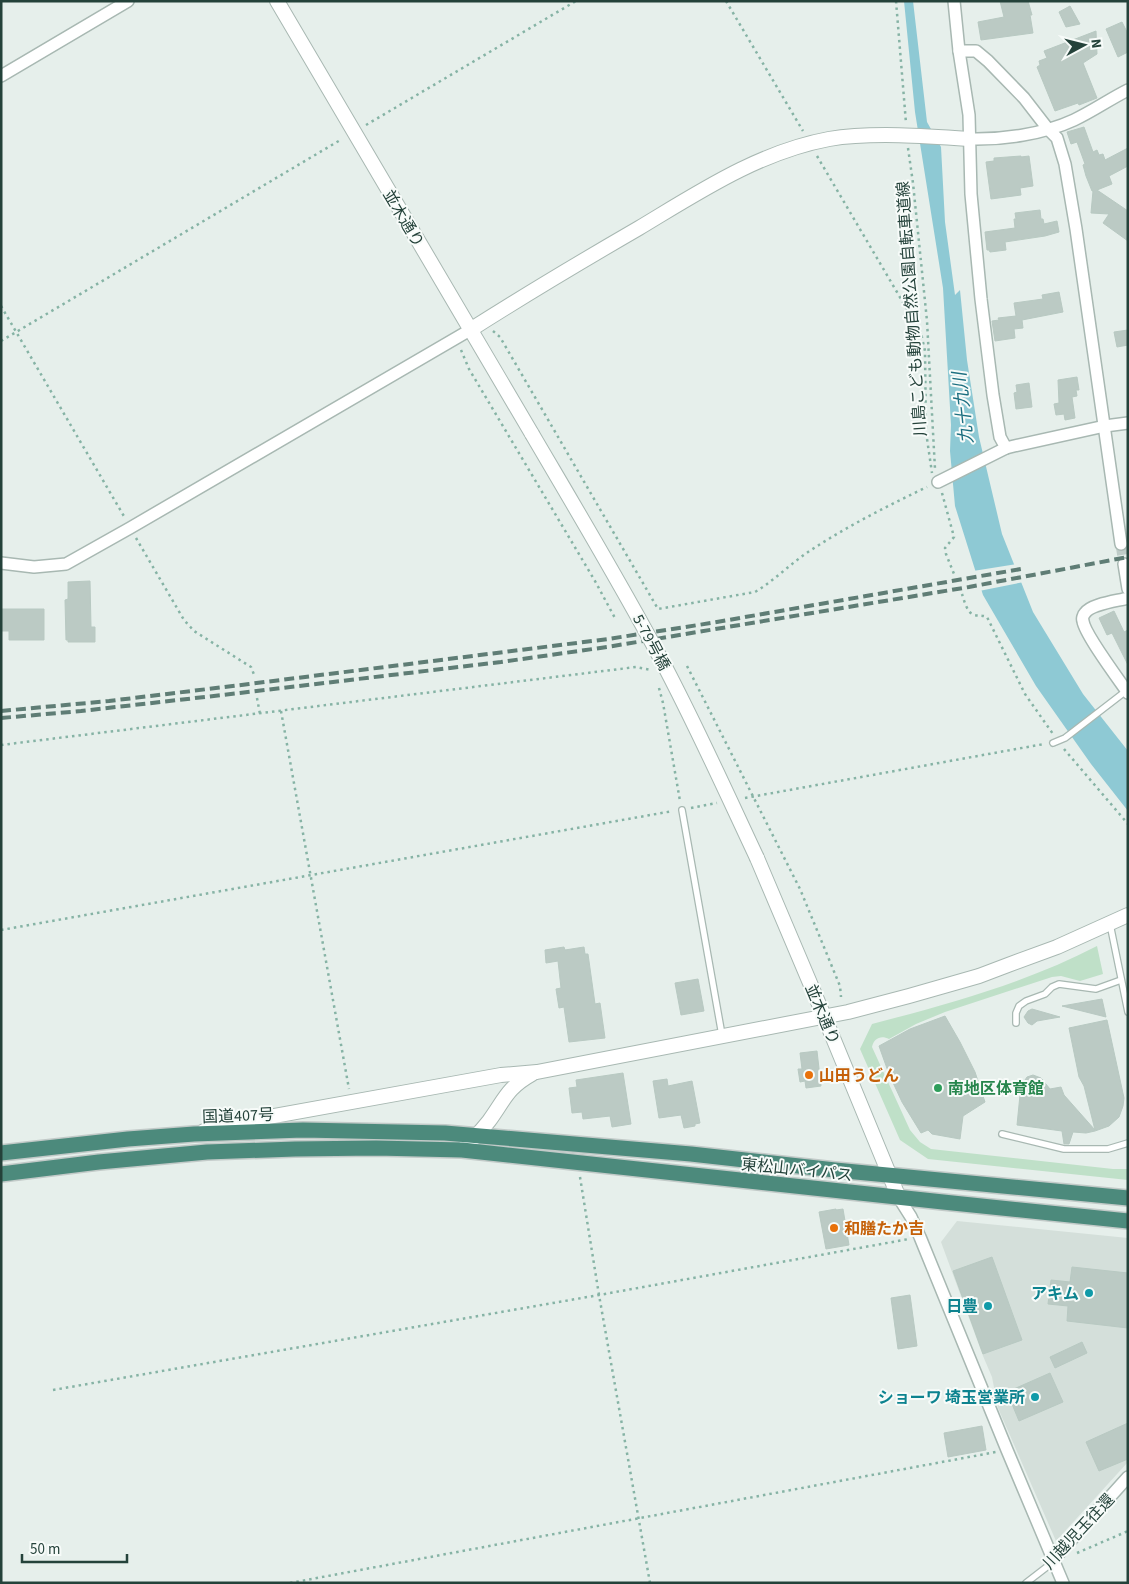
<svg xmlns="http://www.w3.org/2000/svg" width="1129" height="1584" viewBox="0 0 1129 1584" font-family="'Source Sans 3','Noto Sans JP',sans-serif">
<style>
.built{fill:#d4dfda}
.green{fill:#bfe0c8}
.water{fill:#8ec9d4}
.pier{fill:#e6efeb}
.building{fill:#bbcac4;stroke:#b8c9c2}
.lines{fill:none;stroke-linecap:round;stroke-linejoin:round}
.minor-tunnel{stroke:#bfccc8;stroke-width:11;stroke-dasharray:11 5.5;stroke-linecap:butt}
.service-casing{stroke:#a8b8b2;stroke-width:8}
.minor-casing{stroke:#a8b8b2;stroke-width:14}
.tertiary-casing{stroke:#a8b8b2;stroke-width:16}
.trunk-casing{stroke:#c2cac8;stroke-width:18}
.path{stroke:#86b3a5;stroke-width:2.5;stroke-dasharray:2.5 4;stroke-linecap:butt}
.service{stroke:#fff;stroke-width:5.5}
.minor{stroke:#fff;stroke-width:11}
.tertiary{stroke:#fff;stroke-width:14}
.trunk{stroke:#4c8a7c;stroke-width:15}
.rail{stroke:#5f7d75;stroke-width:4;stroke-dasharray:10 5;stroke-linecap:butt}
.tertiary-bridge-casing{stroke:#a8b8b2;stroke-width:16;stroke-linecap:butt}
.tertiary-bridge{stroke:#fff;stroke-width:14}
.food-dot{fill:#e8710a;stroke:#f7fbf9;stroke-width:2}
.leisure-dot{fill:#2e9e5b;stroke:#f7fbf9;stroke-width:2}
.culture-dot{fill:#0f9aa8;stroke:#f7fbf9;stroke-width:2}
.labels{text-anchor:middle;stroke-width:4;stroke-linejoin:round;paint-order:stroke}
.street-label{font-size:16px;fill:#24423a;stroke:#f7fbf9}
.food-label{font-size:16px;font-weight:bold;fill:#c56008;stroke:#f7fbf9;text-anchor:start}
.leisure-label{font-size:16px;font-weight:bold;fill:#27864d;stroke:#f7fbf9;text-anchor:start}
.culture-label{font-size:16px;font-weight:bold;fill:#0d838f;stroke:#f7fbf9;text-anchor:end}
.water-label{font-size:18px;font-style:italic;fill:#1c6f80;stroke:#f7fbf9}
</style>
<rect width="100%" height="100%" fill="#e6efeb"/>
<polygon class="built" points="957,1221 1128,1238 1128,1462 1056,1541 998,1408 992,1377 983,1356 941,1242"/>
<path class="green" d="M1097,946L1103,974L1080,981L1061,976L1052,977L945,1012L916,1024L889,1039C881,1035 874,1038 872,1047L910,1130L920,1142L931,1149L1113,1169H1128V1180L928,1159L900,1140L860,1049L872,1024C948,1004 1026,983 1097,946Z"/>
<polygon class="water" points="904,1 913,1 927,122 941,147 945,222 955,295 960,290 967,360 979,437 1002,534 1033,612 1083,694 1128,751 1128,811 1091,764 1036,686 983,595 955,506 950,451 951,425 943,288 915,112"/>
<polygon class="pier" points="1017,564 1024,582 979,591 973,571"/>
<g class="building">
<polygon points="1000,1 1028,1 1032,15 1030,15 1033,33 981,40 978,22 1004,17"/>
<polygon points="1070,6 1080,24 1066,27 1059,12"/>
<polygon points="1122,22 1128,34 1128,52 1118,57 1106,29"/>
<polygon points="1096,31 1097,54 1083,63 1097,98 1079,105 1078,103 1055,111 1037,67 1040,65 1039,61 1047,58 1044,51"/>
<polygon points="1084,127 1093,152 1097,150 1099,155 1103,154 1105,160 1128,148 1128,166 1109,176 1112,184 1097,190 1128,211 1128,241 1103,223 1109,214 1091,213 1093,191 1092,191 1086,176 1083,165 1085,164 1077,142 1071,144 1067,132"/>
<polygon points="1021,156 1021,157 1029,156 1033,186 1020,188 1021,195 991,199 986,162 994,161 994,158"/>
<polygon points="1040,210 1041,219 1043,219 1044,224 1057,221 1059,232 1045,236 1005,242 1006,250 990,252 989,250 987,250 985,232 1015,228 1014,219 1016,219 1015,213"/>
<polygon points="1059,292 1063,312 1022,320 1023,328 1014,329 1015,338 995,341 992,321 999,320 998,318 1016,316 1014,303 1043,299 1042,295"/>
<polygon points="1128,330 1128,345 1117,347 1114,332"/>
<polygon points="1077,377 1079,390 1076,390 1077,396 1072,397 1075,418 1065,420 1064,414 1056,415 1054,404 1059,403 1058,380"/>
<polygon points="1029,383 1032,407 1016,409 1014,393 1017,392 1016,385"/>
<polygon points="90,581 91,627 95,627 95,642 68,642 68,640 66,640 65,600 68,599 68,582"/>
<polygon points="1,609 44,609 44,640 9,640 9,631 1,631"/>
<polygon points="1114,611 1124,632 1128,630 1128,665 1112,633 1107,635 1099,618"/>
<polygon points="564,947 565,950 584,947 585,954 588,954 595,1004 600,1003 605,1038 569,1042 564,1007 559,1008 556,989 561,988 558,961 546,963 545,950"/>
<polygon points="698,979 704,1011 681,1015 675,983"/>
<polygon points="1102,999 1106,1017 1062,1006"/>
<polygon points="1032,1009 1060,1017 1037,1021 1032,1025 1028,1023 1024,1017 1028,1011"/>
<polygon points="945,1016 960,1042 975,1072 985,1102 963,1116 960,1139 932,1134 928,1130 921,1133 902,1102 889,1074 879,1046 910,1029"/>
<polygon points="1107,1020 1124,1098 1123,1106 1119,1117 1109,1126 1095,1131 1086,1133 1073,1132 1069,1144 1064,1144 1062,1131 1017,1125 1020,1095 1023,1095 1023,1083 1027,1077 1033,1075 1041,1078 1050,1089 1061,1087 1064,1095 1095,1130 1084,1086 1079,1077 1069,1028"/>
<polygon points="817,1051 821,1086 806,1088 805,1081 800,1082 798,1069 802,1069 800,1053"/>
<polygon points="623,1073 631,1124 612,1127 610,1116 583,1119 582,1112 572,1113 569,1088 577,1087 576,1080"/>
<polygon points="667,1079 668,1086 692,1081 700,1123 695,1124 695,1126 684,1128 681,1115 659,1118 653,1081"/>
<polygon points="836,1209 836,1210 843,1209 849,1245 826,1249 819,1212"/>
<polygon points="992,1257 1022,1340 983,1354 953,1271"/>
<polygon points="1072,1267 1128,1273 1128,1328 1067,1321 1068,1306 1048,1304 1051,1280 1070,1282"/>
<polygon points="910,1295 917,1346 898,1349 891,1298"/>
<polygon points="1082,1342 1087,1353 1055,1368 1050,1357"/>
<polygon points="1050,1373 1063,1402 1019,1421 1007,1392"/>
<polygon points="1128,1423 1128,1459 1099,1471 1086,1442"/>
<polygon points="982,1426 986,1450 948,1457 944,1433"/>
</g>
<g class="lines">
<polyline class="minor-tunnel" points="1121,544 1124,564"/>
<g class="service-casing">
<g id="service">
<polyline points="1053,743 1065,738 1126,691"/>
<polyline points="682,810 722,1035"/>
<polyline points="1110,924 1128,1012"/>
<polyline points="1016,1023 1016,1013 1019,1006 1026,1001 1045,994 1052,987 1059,984 1096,989 1121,980"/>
<polyline points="1002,1134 1064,1149 1108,1149 1128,1143"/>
<polyline points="1026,1583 1048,1566 1054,1559"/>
</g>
</g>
<g class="minor-casing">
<g id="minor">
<polyline points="954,1 959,51 969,115 971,194 981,299 993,395 1000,437 1006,448"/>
<polyline points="959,51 976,51 988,61 1024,98 1048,129 1057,138 1065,164 1076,229 1121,544"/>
<polyline points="1,76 128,1"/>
<path d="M969,139C1002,140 1044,134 1074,120C1093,111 1110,99 1128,90"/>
<polyline points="938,482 1006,448 1014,446 1105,426 1128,423"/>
<polyline points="1,563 34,567 66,564 130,528 470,330"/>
<polyline points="1124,564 1128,589"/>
<path d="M1128,598C1117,601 1091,604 1085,613C1083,615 1082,619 1083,621C1084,633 1119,680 1128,693"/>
<polyline points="899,1198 911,1217 920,1237 1007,1450 1063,1583"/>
<polyline points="1054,1559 1128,1477"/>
</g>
</g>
<g class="tertiary-casing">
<g id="tertiary">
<polyline points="277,1 532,434"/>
<path d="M470,330C525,295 582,261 639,228C699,192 759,152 829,139C871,132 927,136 969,139"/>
<polyline points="757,858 824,1016 899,1198"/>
<polyline points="204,1131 224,1125 501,1075 537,1072 848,1012 909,996 979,976 1008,965 1057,947 1128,915"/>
<path d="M462,1150C472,1141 481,1131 489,1121C505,1099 507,1088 532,1074"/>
</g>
</g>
<g class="trunk-casing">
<g id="trunk">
<polyline points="1,1153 128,1139 194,1134 303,1130 445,1133 691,1154 835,1170 1128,1198"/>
<polyline points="1,1174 99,1162 207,1152 295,1149 376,1148 462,1150 943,1202 1128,1221"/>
</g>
</g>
<g class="path">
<polyline points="726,1 803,131"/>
<polyline points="896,1 906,123"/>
<polyline points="366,125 576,1"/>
<polyline points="908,148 913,183 927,321 935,469"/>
<polyline points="817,156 921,333 925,351 926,432 932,473"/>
<polyline points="1,306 125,518"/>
<path d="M493,331L500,337L658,609L755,592C775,580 791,563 811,550C848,526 887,506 927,487"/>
<polyline points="1,341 342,139"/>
<polyline points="461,350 469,369 595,581 616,620"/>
<polyline points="942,493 954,537 945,548 946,554 954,574"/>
<polyline points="136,538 184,620 194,631 251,667 255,677"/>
<path d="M962,594C964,600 967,613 974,615C979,616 982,615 987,617L1025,694L1053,734"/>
<polyline points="687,666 800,889 840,986 841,997"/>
<polyline points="659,688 663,703 680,801"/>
<polyline points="257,698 260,714"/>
<polyline points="281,711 349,1089"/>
<polyline points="1,745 636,667 651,670"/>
<polyline points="1064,749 1128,824"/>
<polyline points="745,798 1044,744"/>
<polyline points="691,808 717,803"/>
<polyline points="1,930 673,811"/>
<polyline points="580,1177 599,1295 650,1583"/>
<polyline points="53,1390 599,1295 909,1239"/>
<polyline points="1077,1553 1128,1531"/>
<polyline points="290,1583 996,1452"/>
</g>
<use href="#service" class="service"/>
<use href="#minor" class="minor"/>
<use href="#tertiary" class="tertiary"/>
<use href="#trunk" class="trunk"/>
<g class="rail">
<polyline points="1,711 109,701 249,684 608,639 711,623 1021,569"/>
<polyline points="1,718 81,711 240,693 501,662 607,647 969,587 1128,557"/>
</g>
<g class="tertiary-bridge-casing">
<path id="tertiary-bridge" d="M532,434C576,509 621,584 662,661C696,725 726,792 757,858"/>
</g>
<use href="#tertiary-bridge" class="tertiary-bridge"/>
</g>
<g class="food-dot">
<circle cx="809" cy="1075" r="5"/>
<circle cx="834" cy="1228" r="5"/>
</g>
<circle class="leisure-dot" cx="938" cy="1088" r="5"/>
<g class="culture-dot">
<circle cx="1089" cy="1293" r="5"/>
<circle cx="988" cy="1306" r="5"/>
<circle cx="1035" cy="1397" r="5"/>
</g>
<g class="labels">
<g class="street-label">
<text transform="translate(404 218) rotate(59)" y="6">並木通り</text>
<text transform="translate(911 309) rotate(-94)" y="6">川島こども動物自然公園自転車道線</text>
<text transform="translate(652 642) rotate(62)" y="6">5-79号橋</text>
<text transform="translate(823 1014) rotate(67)" y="6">並木通り</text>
<text transform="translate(238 1115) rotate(-2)" y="6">国道407号</text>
<text transform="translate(797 1169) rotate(6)" y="6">東松山バイパス</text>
<text transform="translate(1078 1531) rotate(-47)" y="6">川越児玉往還</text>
</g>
<g class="food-label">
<text x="819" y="1081">山田うどん</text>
<text x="844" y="1234">和膳たか吉</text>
</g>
<g class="leisure-label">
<text x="948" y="1094">南地区体育館</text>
</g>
<g class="culture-label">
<text x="1079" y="1299">アキム</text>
<text x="978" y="1312">日豊</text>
<text x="1025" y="1403">ショーワ 埼玉営業所</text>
</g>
<g class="water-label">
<text transform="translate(963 408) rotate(-96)" y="6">九十九川</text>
</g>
</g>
<rect width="1129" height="1584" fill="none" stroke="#24423a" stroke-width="5"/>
<g transform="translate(1084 45) rotate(83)" stroke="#f7fbf9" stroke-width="4" paint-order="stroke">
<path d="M0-4L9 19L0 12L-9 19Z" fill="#24423a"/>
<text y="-8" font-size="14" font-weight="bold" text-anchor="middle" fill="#24423a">N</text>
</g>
<path d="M22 1554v8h105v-8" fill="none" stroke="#24423a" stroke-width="2.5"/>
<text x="30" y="1554" font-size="15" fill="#24423a" stroke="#f7fbf9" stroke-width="4" paint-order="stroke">50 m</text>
</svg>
